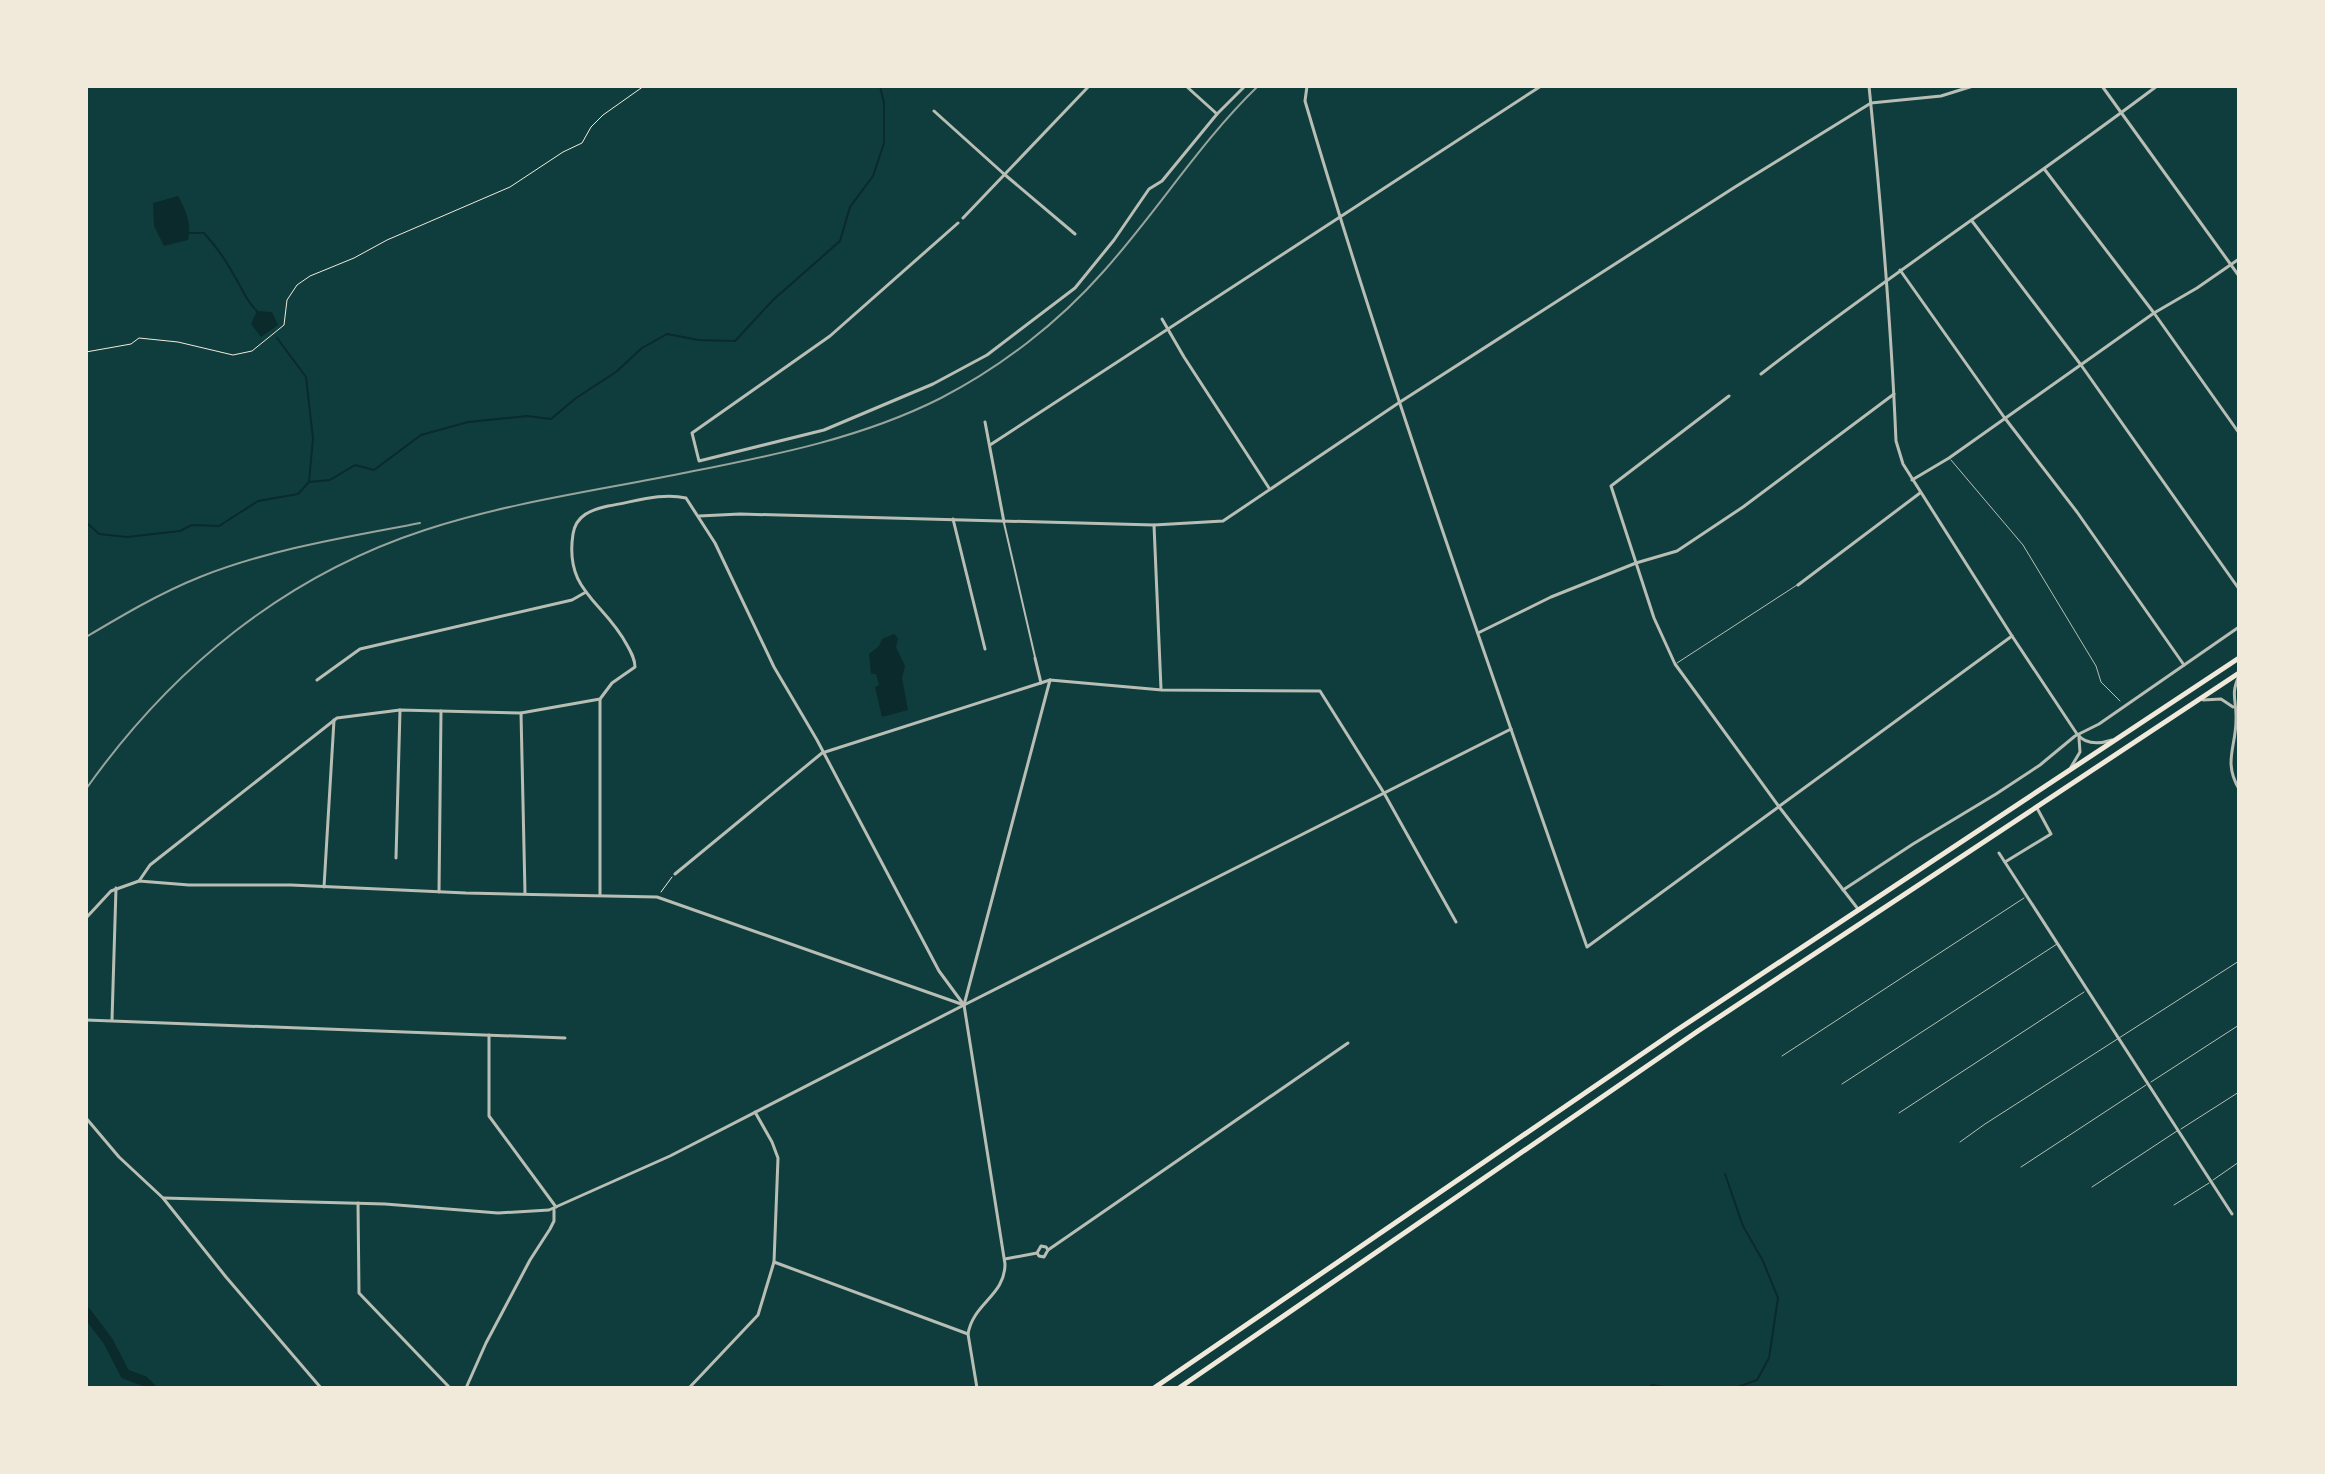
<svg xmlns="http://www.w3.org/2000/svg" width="2325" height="1474" viewBox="0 0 2325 1474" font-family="'Work Sans',sans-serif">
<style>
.water{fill:#0a2a2b}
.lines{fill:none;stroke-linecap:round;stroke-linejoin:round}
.stream{stroke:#0a2a2b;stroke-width:2}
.river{stroke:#0a2a2b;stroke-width:10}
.path{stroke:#f1e9da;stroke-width:1}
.service{stroke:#b8beb3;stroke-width:1}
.pedestrian{stroke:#b8beb3;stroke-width:2}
.minor{stroke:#b8beb3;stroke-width:3}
.trunk{stroke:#f1e9da;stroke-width:5}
.rail{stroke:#97a49c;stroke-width:2}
</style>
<rect width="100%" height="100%" fill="#0f3d3e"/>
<g class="water">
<path d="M178,196C186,209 192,226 188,240L164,246L154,226L153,203Z"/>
<polygon points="257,311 272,312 278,325 261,337 251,324"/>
<polygon points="894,634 898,638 896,647 905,666 902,678 908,710 882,717 875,687 879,685 876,674 871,674 869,654 879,646 882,639"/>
</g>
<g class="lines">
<g class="stream">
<path d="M190,233H204C215,245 227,262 235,277C243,290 246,301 257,311"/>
<polyline points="277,338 306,377 313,438 309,482"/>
<polyline points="86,522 99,534 127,537 180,531 192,525 219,526 258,501 298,494 309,482 330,480 355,465 374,470 421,435 468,422 527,416 551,419 576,398 616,372 642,348 667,334 699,340 735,341 773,300 840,241 850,207 873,176 884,143 884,103 880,86"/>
<polyline points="1725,1174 1743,1226 1763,1261 1778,1298 1769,1358 1757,1380 1735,1388"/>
<polyline points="1647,1388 1652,1385 1670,1388"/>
</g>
<polyline class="river" points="86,1312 108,1341 125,1374 144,1381 151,1388"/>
<g class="path">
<polyline points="86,352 131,344 139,338 178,342 233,355 252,351 284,325 287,300 297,285 310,276 354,258 387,240 510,187 563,152 582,143 591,127 603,115 644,86"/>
<polyline points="661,892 672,877"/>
</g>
<g class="service">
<polyline points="1951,460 2023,545 2096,666 2101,682 2120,701"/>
<polyline points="1677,663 1797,585"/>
<polyline points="1782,1056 2024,898"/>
<polyline points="2151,1082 2239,1025"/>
<polyline points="1842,1084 2057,944"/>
<polyline points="1899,1113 2084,992"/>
<polyline points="2181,1129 2239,1092"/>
<polyline points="1960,1142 1985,1124 2239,961"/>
<polyline points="2021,1167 2146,1085"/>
<polyline points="2213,1180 2239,1162"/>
<polyline points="2092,1187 2177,1131"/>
<polyline points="2174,1205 2209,1183"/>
</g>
<polyline class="pedestrian" points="1004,523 1035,657"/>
<g class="minor">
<polyline points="1186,86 1217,114"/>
<path d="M1307,86L1305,101C1389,386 1489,666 1587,947L2012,636"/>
<path d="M1869,86C1881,204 1891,323 1896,441L1903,464L2012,636L2077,734C2086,745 2100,744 2112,740"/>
<polyline points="2102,86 2239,276"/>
<polyline points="934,111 1004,174 1075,234"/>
<polyline points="2045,170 2154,313 2239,433"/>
<polyline points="963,218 1089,86"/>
<polyline points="1972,221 2081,365 2239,589"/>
<polyline points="958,223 830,336 692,433 699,461 824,430 933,384 987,355 1075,288 1114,240 1149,189 1162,181 1217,114 1245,86"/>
<polyline points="1900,270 2004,417 2077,512 2184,665"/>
<polyline points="1162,319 1184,357 1269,488"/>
<path d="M1761,374C1890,274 2027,184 2157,86"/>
<polyline points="1729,396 1611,486 1654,618 1675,664 1780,808 1858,909"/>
<polyline points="985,422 1004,522"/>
<polyline points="990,445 1541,86"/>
<polyline points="1912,480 1949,458 2154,313 2197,288 2239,259"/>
<polyline points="699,516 740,514 1154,525 1223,521 1400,402 1735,187 1871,103 1941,96 1973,86"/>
<polyline points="953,519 985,649"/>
<polyline points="1154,525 1161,689"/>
<polyline points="1798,585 1920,493"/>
<polyline points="1478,633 1551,597 1636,563 1677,551 1743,507 1894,394"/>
<polyline points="1035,658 1041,683"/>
<path d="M2239,676C2230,695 2237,701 2236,720C2236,747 2223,762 2239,789"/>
<polyline points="317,680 360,649 572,600 586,592"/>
<polyline points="600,699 600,895"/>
<polyline points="2203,700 2221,699 2233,707"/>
<polyline points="521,713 525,893"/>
<polyline points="2071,767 2080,752 2079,738"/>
<polyline points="1999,853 2232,1214"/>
<polyline points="396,858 400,710"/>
<polyline points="2005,862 2051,834 2037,808"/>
<polyline points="675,874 822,753 1050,680 1162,690 1320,691 1384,793 1456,922"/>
<path d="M139,881L150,865L337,718L400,710L521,713L600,699L612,683L635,667C635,659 631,652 627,645C604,601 564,592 573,534C576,515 591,510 608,506C634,502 661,492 686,498L715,543L774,667L817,740L939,971L964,1005L1005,1264C1005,1296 973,1303 968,1334L977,1388"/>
<polyline points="324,887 334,720"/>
<polyline points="1843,890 1913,844 1996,794 2040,765 2075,736 2099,724 2239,627"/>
<polyline points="439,892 441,711"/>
<polyline points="86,918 111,891 139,881 189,885 291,885 466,893 657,897 964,1005 1050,680"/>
<polyline points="86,1020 565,1038"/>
<polyline points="112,1020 116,888"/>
<polyline points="489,1035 489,1116 556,1207"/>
<polyline points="86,1118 119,1157 163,1198 226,1277 321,1388"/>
<polyline points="163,1198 385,1204 498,1213 549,1210 670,1156 964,1005 1511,729"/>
<polyline points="358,1203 359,1293 450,1388"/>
<polyline points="1048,1250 1348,1043"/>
<polyline points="1005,1259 1037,1253 1039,1256 1044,1257 1048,1250 1046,1247 1041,1246 1037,1253"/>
<polyline points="774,1262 968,1334"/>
<polyline points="466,1388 486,1343 530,1260 550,1229 554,1221 554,1210"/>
<polyline points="689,1388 758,1315 774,1262 778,1158 772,1142 755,1112"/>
</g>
<g class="trunk">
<polyline points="1154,1388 1674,1032 2239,658"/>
<polyline points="1179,1388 1698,1031 2239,673"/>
</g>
<g class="rail">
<path d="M86,637C123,615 160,593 200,577C270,549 347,537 420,523"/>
<path d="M86,789C171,669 284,576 425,530C510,502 601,490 689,472C775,455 862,438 941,398C1001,367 1058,323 1103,272C1157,212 1200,142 1258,86"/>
</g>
</g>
<rect width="2325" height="1474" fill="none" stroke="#f1e9da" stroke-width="176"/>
</svg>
